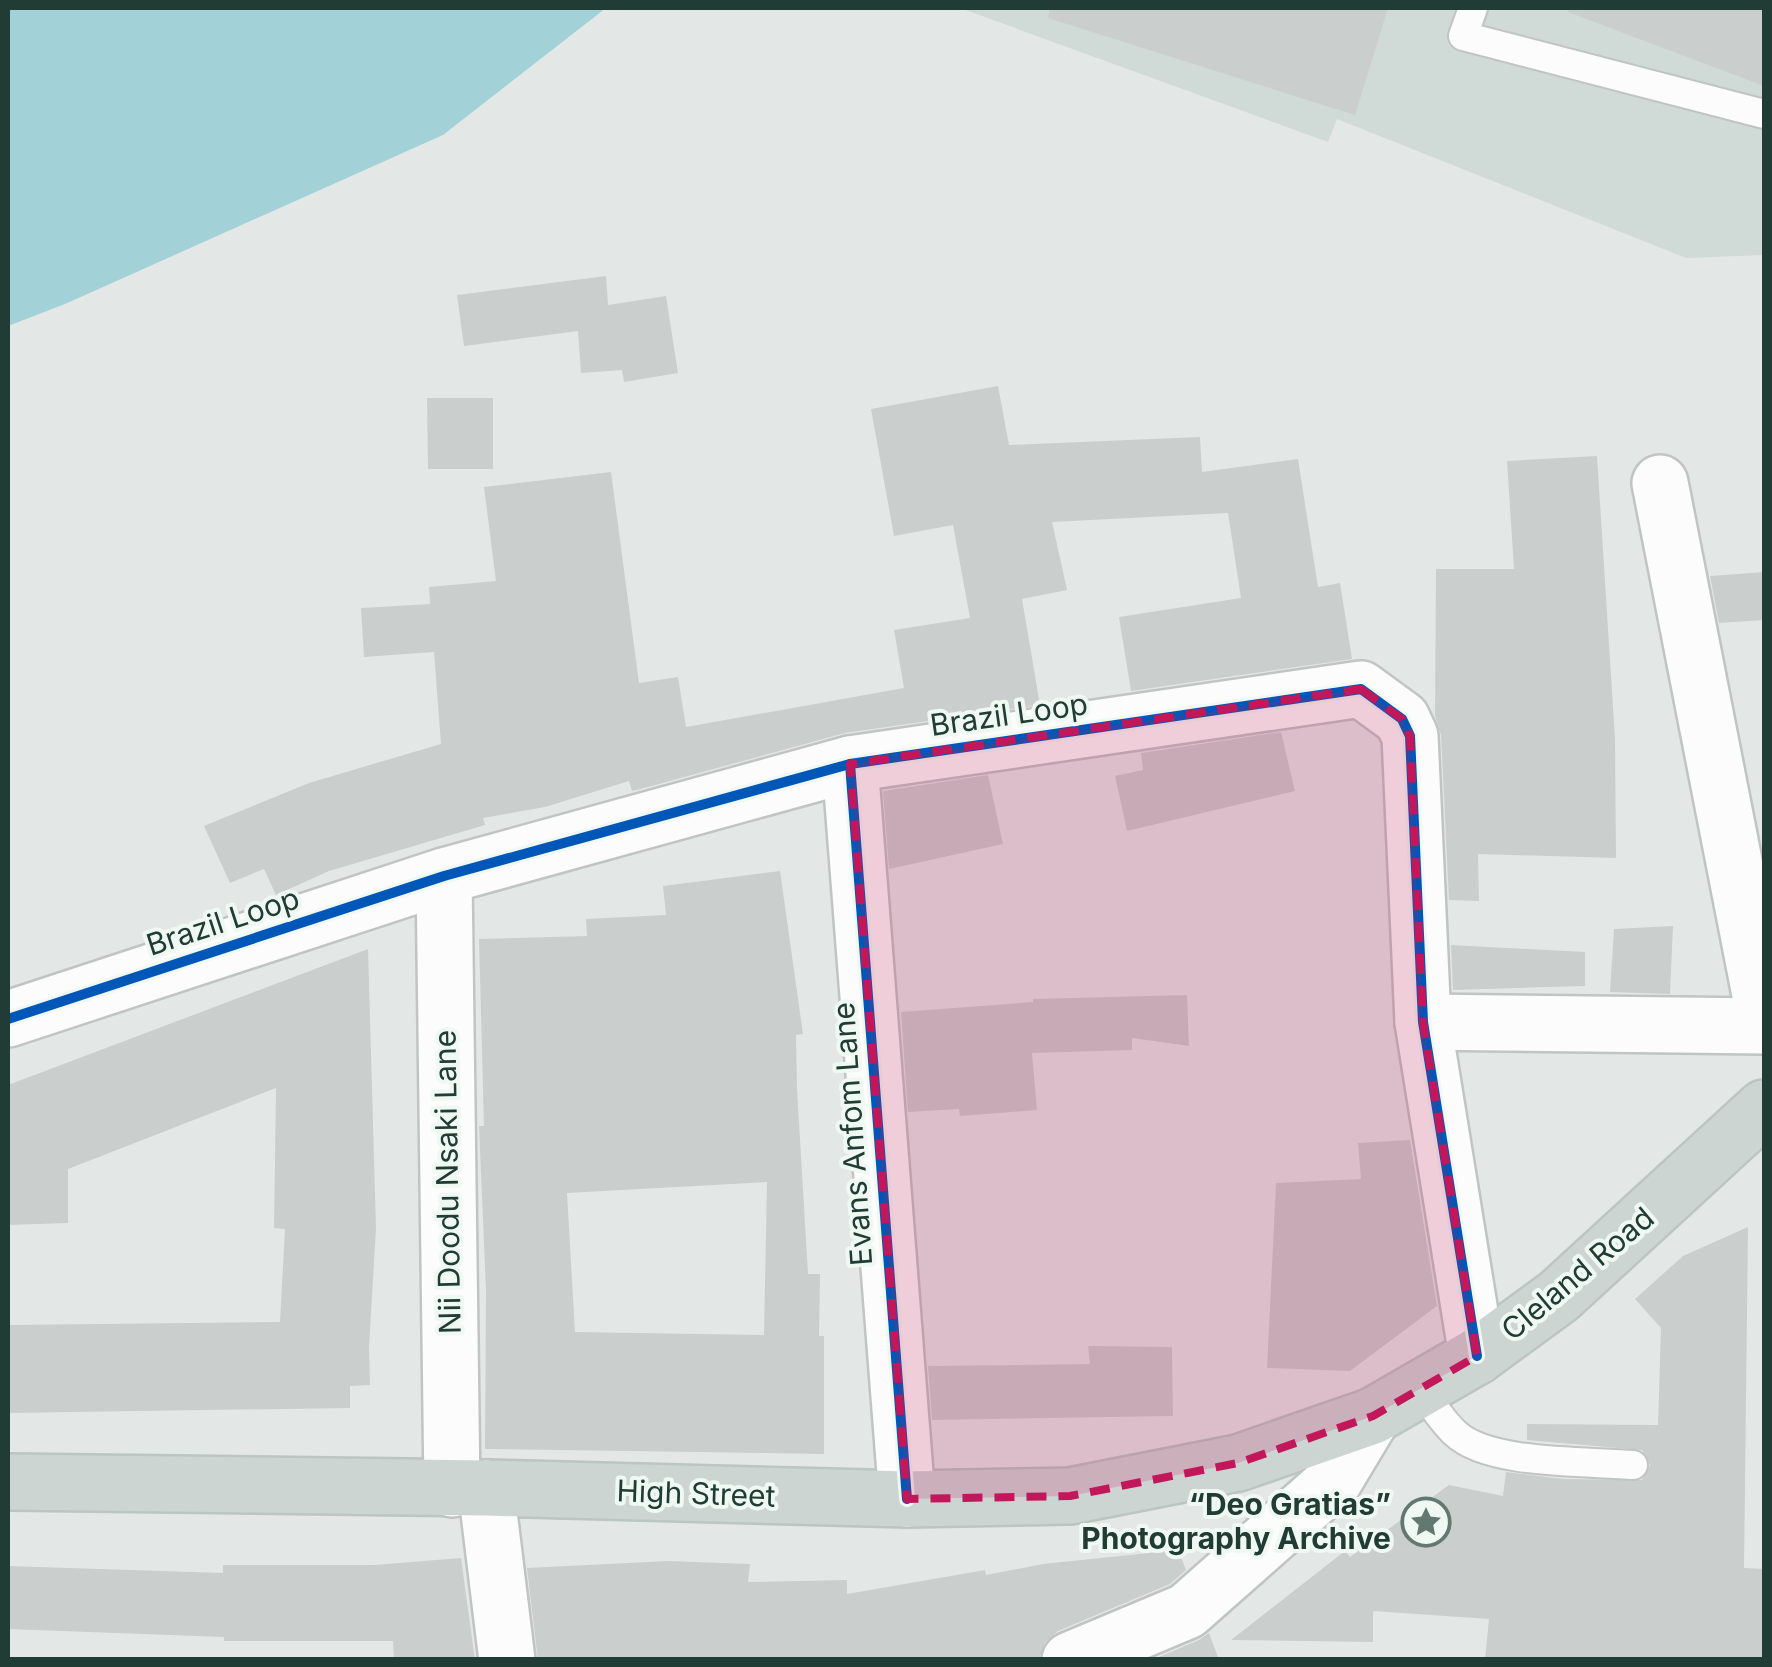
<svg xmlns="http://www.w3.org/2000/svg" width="1772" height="1667" viewBox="0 0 1772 1667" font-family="Inter,sans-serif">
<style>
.built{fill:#d0dad6}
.water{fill:#a2d2d8}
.building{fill:#cacfcd;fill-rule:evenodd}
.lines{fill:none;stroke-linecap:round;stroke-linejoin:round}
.lane-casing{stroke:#c0c5c3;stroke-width:32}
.street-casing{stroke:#c0c5c3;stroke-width:60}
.primary-casing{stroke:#bbc5c2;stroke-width:60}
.lane{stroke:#fbfcfb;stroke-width:28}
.street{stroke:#fbfcfb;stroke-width:55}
.primary{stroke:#cdd5d2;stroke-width:55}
.cycleway-casing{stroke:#f0f8f4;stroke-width:16}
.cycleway{stroke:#0057b8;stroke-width:10}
.marked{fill:#c2185b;fill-opacity:0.2;stroke:#c2185b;stroke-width:8;stroke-dasharray:20 12;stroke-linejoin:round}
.labels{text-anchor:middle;stroke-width:8;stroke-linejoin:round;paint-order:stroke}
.street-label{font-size:30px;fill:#203c34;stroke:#f0f8f4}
.poi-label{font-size:30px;font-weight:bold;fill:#203c34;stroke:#f0f8f4;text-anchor:end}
</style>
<rect width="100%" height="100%" fill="#e3e8e6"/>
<polygon class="built" points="960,8 1764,8 1764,255 1686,258 1337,119 1328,142"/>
<polygon class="water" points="8,8 606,8 443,135 65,304 8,326"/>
<g class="building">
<polygon points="1050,8 1388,8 1355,115 1048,18"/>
<polygon points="1569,8 1764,8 1764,86 1568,12"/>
<polygon points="606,276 608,305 666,296 678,373 624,382 622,370 581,373 578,331 464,346 457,295"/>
<polygon points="998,386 1009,445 1200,437 1202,472 1298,459 1318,587 1340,583 1352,659 1131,691 1119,617 1241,598 1228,513 1052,522 1067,590 1022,599 1040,705 845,733 637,790 632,791 629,781 545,807 483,818 485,825 329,871 276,895 264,869 230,883 204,826 309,783 441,744 434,652 364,657 361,608 430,604 429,587 496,581 484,487 611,472 639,683 678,677 686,727 904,688 894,630 970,618 953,525 894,536 871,409"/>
<polygon points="427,398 493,398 493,469 428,469"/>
<polygon points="1597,456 1615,738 1616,858 1478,854 1479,901 1449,900 1441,735 1435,716 1436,569 1514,569 1507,461"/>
<polygon points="1764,572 1764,620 1719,623 1710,576"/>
<polygon points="1281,732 1295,791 1127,831 1115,776 1143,770 1141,753"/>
<polygon points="988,775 1003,844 889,869 883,791"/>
<path d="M780,871L803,1034L796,1035L797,1089L808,1274H820L819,1336H824V1454L485,1449L486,1290L479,1126H484L479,939L587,936L586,919L666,915L663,886ZM767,1182L764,1335L575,1332L567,1193Z"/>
<polygon points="1673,926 1670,994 1610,992 1614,929"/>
<polygon points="1451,945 1585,952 1585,986 1453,990"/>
<polygon points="368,949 376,1228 369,1347 370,1385 350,1386 350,1408 8,1413 8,1325 280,1322 285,1229 274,1228 276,1088 68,1169 68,1223 8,1225 8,1085"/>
<polygon points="1187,995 1189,1046 1132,1038 1132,1050 1032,1053 1037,1110 960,1116 959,1109 908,1112 901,1012 1033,1002 1033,999"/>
<polygon points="1410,1140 1437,1306 1350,1371 1267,1368 1276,1183 1361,1179 1358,1143"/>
<polygon points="1748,1227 1744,1568 1764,1569 1764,1660 1485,1660 1489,1619 1373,1611 1373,1642 1231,1640 1345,1551 1350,1557 1449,1485 1503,1496 1506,1472 1564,1479 1642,1480 1650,1465 1642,1450 1527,1440 1527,1424 1658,1425 1661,1328 1635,1299 1683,1256"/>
<polygon points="1088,1346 1172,1347 1173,1416 932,1420 928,1366 1090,1364"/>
<polygon points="1178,1550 1186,1570 1170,1584 1058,1631 1045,1642 1039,1660 538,1660 527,1568 668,1561 750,1564 748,1582 847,1580 847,1594 985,1570 986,1575 1043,1564"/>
<polygon points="461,1558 475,1660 394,1660 393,1641 224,1641 224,1637 8,1629 8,1566 223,1573 223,1565 374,1565"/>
<polygon points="1209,1633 1219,1660 1152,1660 1199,1640"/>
</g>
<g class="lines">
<g class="lane-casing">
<g id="lane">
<polyline points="1473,8 1463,36 1764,114"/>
<path d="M1420,1389C1431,1403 1442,1421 1455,1433C1488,1465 1587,1461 1633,1465"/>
</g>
</g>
<g class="street-casing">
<g id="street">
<polyline points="1660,483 1764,1015"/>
<polyline points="850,764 907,1499"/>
<polyline points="444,876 452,1489"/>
<polyline points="8,1019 444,876 850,764 1361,689 1402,719 1410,736 1423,1022 1477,1356"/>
<polyline points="1423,1022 1764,1026"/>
<polyline points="486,1488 507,1660"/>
<polyline points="1070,1660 1187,1611 1334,1481 1373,1416"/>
</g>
</g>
<g class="primary-casing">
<polyline id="primary" points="8,1482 486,1488 907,1499 1070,1496 1238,1463 1373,1416 1477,1356 1559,1296 1764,1108"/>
</g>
<use href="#lane" class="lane"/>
<use href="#street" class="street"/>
<use href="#primary" class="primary"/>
<g class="cycleway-casing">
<g id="cycleway">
<polyline points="850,764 907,1499"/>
<polyline points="8,1019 444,876 850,764 1361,689 1402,719 1410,736 1423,1022 1477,1356"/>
</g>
</g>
<use href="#cycleway" class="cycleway"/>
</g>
<path class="marked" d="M1361,689L1402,719L1410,736L1423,1022L1477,1356L1373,1416L1238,1463L1070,1496L907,1499L850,764Z"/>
<defs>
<g id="sight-ring" transform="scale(2.5)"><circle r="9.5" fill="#f0f8f4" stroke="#647872" stroke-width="1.5"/><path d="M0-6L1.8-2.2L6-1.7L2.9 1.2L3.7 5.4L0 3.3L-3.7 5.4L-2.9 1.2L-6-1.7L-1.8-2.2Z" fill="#647872"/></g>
</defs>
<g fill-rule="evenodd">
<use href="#sight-ring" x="1426" y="1522"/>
</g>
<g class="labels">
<g class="street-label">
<text transform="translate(1009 715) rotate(-8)" y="10">Brazil Loop</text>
<text transform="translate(223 922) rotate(-18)" y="10">Brazil Loop</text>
<text transform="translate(853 1134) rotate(-94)" y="10">Evans Anfom Lane</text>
<text transform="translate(448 1182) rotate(-91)" y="10">Nii Doodu Nsaki Lane</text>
<text transform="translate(1578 1274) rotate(-40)" y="10">Cleland Road</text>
<text transform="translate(696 1494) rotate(2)" y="10">High Street</text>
</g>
<g class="poi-label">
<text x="1391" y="1515">“Deo Gratias”<tspan x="1391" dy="34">Photography Archive</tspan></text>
</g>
</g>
<rect width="1772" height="1667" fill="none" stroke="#203c34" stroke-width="20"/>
</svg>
